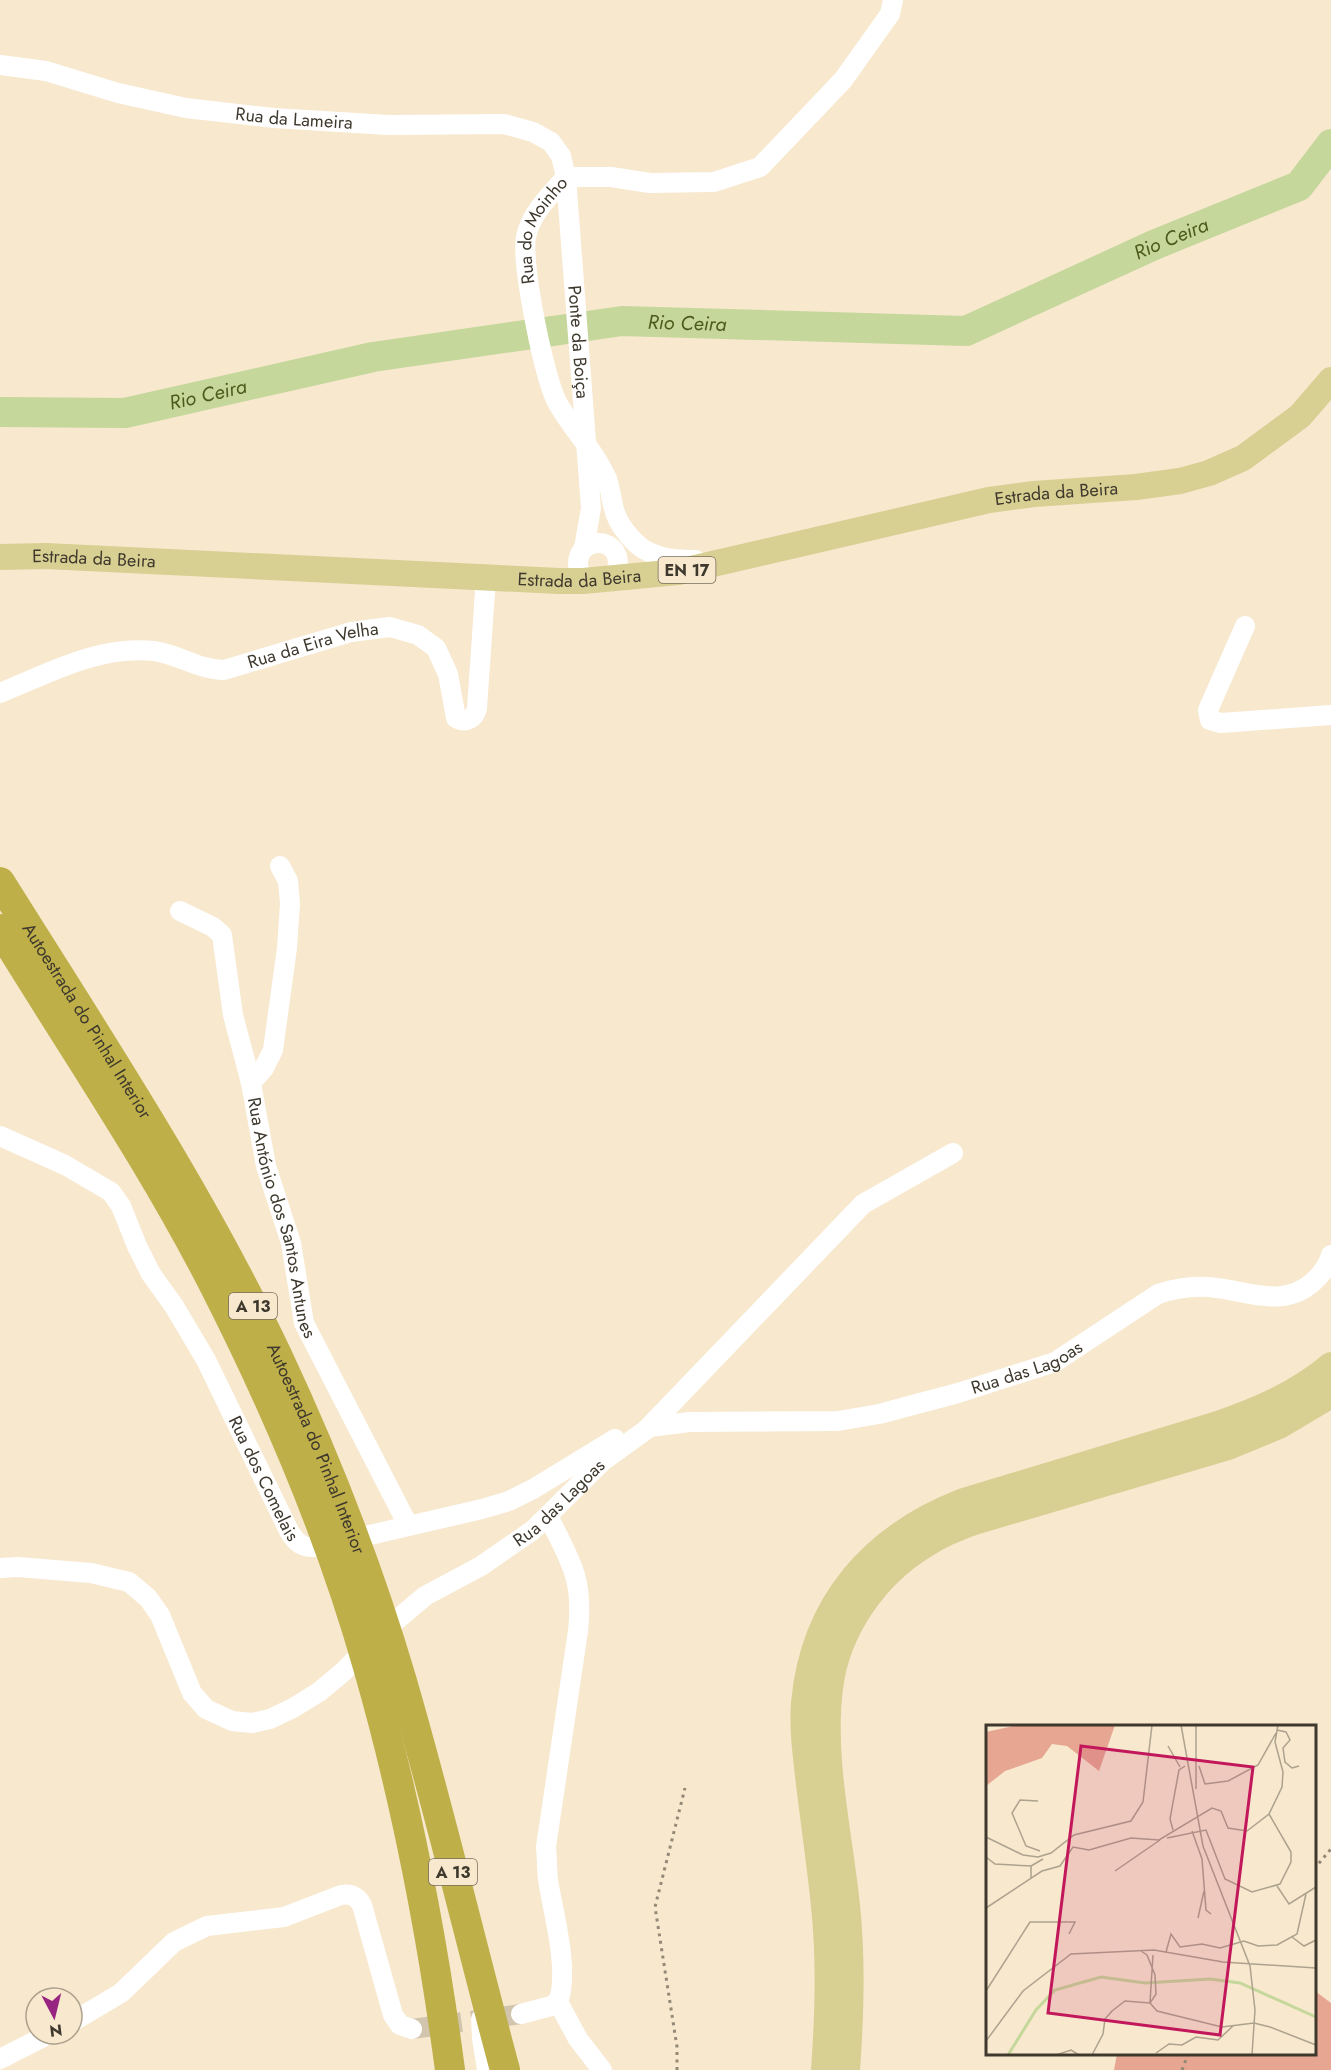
<svg xmlns="http://www.w3.org/2000/svg" width="1331" height="2070" viewBox="0 0 1331 2070" font-family="Jost,sans-serif">
<style>
.forest{fill:#e6a691}
.lines{fill:none;stroke-linecap:round;stroke-linejoin:round}
.river{stroke:#c5d79b;stroke-width:30}
.minor-tunnel{stroke:#d2c5ae;stroke-width:20;stroke-dasharray:20 10;stroke-linecap:butt}
.path{stroke:#938977;stroke-width:3;stroke-dasharray:3 4.5;stroke-linecap:butt}
.minor{stroke:#fff;stroke-width:20}
.major{stroke:#d8cf92;stroke-width:26}
.highway{stroke:#beaf49;stroke-width:30}
.labels{text-anchor:middle;stroke-width:4.5;stroke-linejoin:round;paint-order:stroke}
.shield{fill:#f7e8ce;stroke:#766d5d;stroke-width:1.5}
.shield-label{font-size:16px;font-weight:bold;fill:#3e382d}
.street-label{font-size:18px;fill:#3e382d;stroke:#f7e8ce}
.water-label{font-size:20px;font-style:italic;fill:#4c5b1b;stroke:#f7e8ce}
.inset-river{fill:none;stroke:#c5d79b;stroke-width:3}
.inset-road{fill:none;stroke:#ada28e;stroke-width:1.5}
.view{fill:#c2185b;fill-opacity:0.15;stroke:#c2185b;stroke-width:3}
.inset-edge{fill:none;stroke:#3e382d;stroke-width:3}
</style>
<rect width="100%" height="100%" fill="#f7e8ce"/>
<polygon class="forest" points="1315,1991 1331,2003 1331,2070 1114,2070 1117,2054 1314,2054"/>
<g class="lines">
<path class="river" id="s1" d="M0,412L125,413L373,357L622,321L966,331L1154,245L1299,186L1331,144"/>
<polyline class="minor-tunnel" points="412,2029 521,2014"/>
<g class="path">
<polyline points="1314,1869 1331,1849"/>
<polyline points="677,2070 677,2047 655,1907 685,1788"/>
<polyline points="1182,2070 1188,2054"/>
</g>
<g class="minor">
<path id="s2" d="M0,65L46,71L118,93L186,108L274,118L388,125L504,124L533,132L551,142L561,156L566,177L591,508L584,548"/>
<path id="s3" d="M696,560C671,560 647,558 630,537C622,528 615,517 613,505C611,497 610,487 607,479C595,451 571,428 557,402C544,377 521,264 526,237C531,212 551,195 566,177H611L650,183L714,182L760,167L843,80L890,14L893,0"/>
<path d="M583,581C581,575 578,569 578,563C578,541 609,535 617,556C619,563 617,571 616,579"/>
<polyline points="1245,626 1208,710 1210,720 1221,723 1331,715"/>
<path id="s4" d="M0,693C49,673 99,645 154,651C178,654 199,670 224,670L351,632L390,627L418,635L436,648L448,674L456,718C466,724 475,718 477,708L486,578"/>
<path id="s5" d="M180,911L213,927L222,935L233,1015L251,1083L266,1166L291,1243L304,1323L408,1525"/>
<polyline points="251,1083 264,1068 273,1050 287,948 290,904 288,881 280,866"/>
<path id="s6" d="M0,1136L65,1165L111,1192L121,1206L137,1246L151,1274L174,1306L206,1360L289,1531C297,1544 302,1548 318,1547L482,1509L509,1501L533,1489L615,1439"/>
<polyline points="648,1428 863,1204 953,1153"/>
<path id="s7" d="M0,1568L18,1567L91,1573L129,1582L148,1598L160,1615L192,1693L206,1709L232,1721L252,1723L270,1719L293,1708L319,1692L343,1672L379,1635L425,1596L481,1566L533,1530L603,1461L650,1427L689,1422L838,1421L879,1414L958,1393L1055,1362L1158,1294C1176,1288 1197,1285 1217,1288C1250,1292 1284,1308 1313,1282C1321,1275 1328,1266 1331,1255"/>
<polyline points="558,2002 578,2039 602,2070"/>
<path d="M521,2014L551,2006L558,2002C570,1972 553,1912 548,1880C547,1869 547,1858 546,1847L578,1631C584,1579 570,1560 548,1516"/>
<polyline points="481,2019 482,2038 487,2070"/>
<path d="M72,2022L121,1993L174,1942L207,1926L284,1917L341,1895C351,1893 357,1896 362,1905L393,2015L400,2025L412,2029"/>
<polyline points="0,2059 49,2034"/>
</g>
<g class="major">
<path id="s8" d="M0,557L46,556L559,581H583L678,572L989,500L1034,494L1136,487L1180,481L1209,473L1243,458L1300,416L1331,380"/>
<path d="M824,2070C828,2016 830,1961 824,1906C820,1866 814,1825 809,1784C806,1757 802,1730 804,1703C813,1603 873,1536 964,1501L1218,1424C1259,1410 1298,1393 1331,1365"/>
<path d="M847,2070C851,2015 853,1961 847,1906C840,1836 821,1758 830,1688C837,1630 875,1575 925,1545C940,1535 957,1528 974,1522L1228,1447L1279,1426L1331,1395"/>
</g>
<g class="highway">
<path id="s9" d="M0,882C97,1037 199,1190 277,1355C325,1457 369,1570 401,1678C439,1808 470,1940 505,2070"/>
<path d="M0,929C72,1047 152,1163 215,1287C277,1409 331,1536 368,1667C406,1799 432,1934 450,2070"/>
</g>
</g>
<g class="labels">
<g class="shield">
<rect x="658.5" y="557" width="57" height="26" rx="4.5"/>
<rect x="229" y="1293" width="48" height="26" rx="4.5"/>
<rect x="429" y="1859" width="48" height="26" rx="4.5"/>
</g>
<g class="shield-label">
<text x="687" y="576">EN 17</text>
<text x="253" y="1312">A 13</text>
<text x="453" y="1878">A 13</text>
</g>
<g class="street-label">
<text dy="6" stroke="none"><textPath href="#s2" startOffset="300">Rua da Lameira</textPath></text>
<text dy="6" stroke="none"><textPath href="#s3" startOffset="408">Rua do Moinho</textPath></text>
<text dy="6" stroke="none"><textPath href="#s2" startOffset="765">Ponte da Boiça</textPath></text>
<text dy="6" stroke="none"><textPath href="#s8" startOffset="1066">Estrada da Beira</textPath></text>
<text dy="6" stroke="none"><textPath href="#s8" startOffset="94">Estrada da Beira</textPath></text>
<text dy="6" stroke="none"><textPath href="#s8" startOffset="580">Estrada da Beira</textPath></text>
<text dy="6" stroke="none"><textPath href="#s4" startOffset="327">Rua da Eira Velha</textPath></text>
<text dy="6" stroke="none"><textPath href="#s9" startOffset="164">Autoestrada do Pinhal Interior</textPath></text>
<text dy="6" stroke="none"><textPath href="#s5" startOffset="338">Rua António dos Santos Antunes</textPath></text>
<text dy="6" stroke="none"><textPath href="#s7" startOffset="1216">Rua das Lagoas</textPath></text>
<text dy="6" stroke="none"><textPath href="#s9" startOffset="650">Autoestrada do Pinhal Interior</textPath></text>
<text dy="6" stroke="none"><textPath href="#s6" startOffset="450">Rua dos Comelais</textPath></text>
<text dy="6" stroke="none"><textPath href="#s7" startOffset="712">Rua das Lagoas</textPath></text>
</g>
<g class="water-label">
<text dy="7" stroke="none"><textPath href="#s1" startOffset="1200">Rio Ceira</textPath></text>
<text dy="7" stroke="none"><textPath href="#s1" startOffset="696">Rio Ceira</textPath></text>
<text dy="7" stroke="none"><textPath href="#s1" startOffset="210">Rio Ceira</textPath></text>
</g>
</g>
<g transform="translate(986 1725)">
<rect width="330" height="330" fill="#f7e8ce"/>
<path d="M32,0H129L113,46L81,21L66,19L56,33L19,46L0,61V7Z" fill="#e6a691"/>
<path class="inset-river" d="M22,330L50,285L69,265L115,252L159,258L224,254L254,258L330,292"/>
<path class="inset-road" d="M195,0L217,121L264,241L269,285L266,330M291,5L300,7L304,15L297,23L299,37L306,43L313,41M182,21L194,42M213,41L219,59L242,56L272,40L290,8M210,64V0M52,76L34,75L26,88L40,121L54,126M187,105L184,94L193,45L199,41M206,106L216,134L220,185L225,189M0,112L37,130L52,132L65,128L88,110L145,96L157,77L166,0M181,113L220,105L239,154L266,167L294,159L305,137V127L283,89M0,132L9,139L46,141M129,146L174,115M45,154V141L57,134M291,161L303,179L330,162M0,183L56,146L74,141L87,122L103,125L145,113L173,115L226,83L235,86L242,103L261,106L283,89L296,62L297,47L289,17L292,0M212,193L218,166M306,212L318,221L330,215M155,226L161,230L169,250L170,269L164,278M180,227L185,209L194,222L216,219L234,223L258,216L272,221L291,220L311,209L320,169M0,266L44,197H89L83,209M164,277L167,230M164,278L171,286L236,302L268,298L284,302L330,320M0,316L37,266L85,229L168,225L237,237L330,243M170,328L183,319L196,320L210,312L232,315L247,301M70,330L85,325L93,330M106,330L117,309L119,294L126,286L139,276L164,278"/>
<path class="view" d="M95,21L267,42L234,310L62,288Z"/>
<rect width="330" height="330" class="inset-edge"/>
</g>
<g transform="translate(54 2016) rotate(173)"><circle r="28" fill="#f7e8ce" stroke="#ada28e" stroke-width="1.5"/>
<path d="M0-4.5L10 22L0 15L-10 22Z" fill="#982481"/>
<text y="-9" font-size="16" font-weight="bold" text-anchor="middle" fill="#3e382d">N</text>
</g>
</svg>
